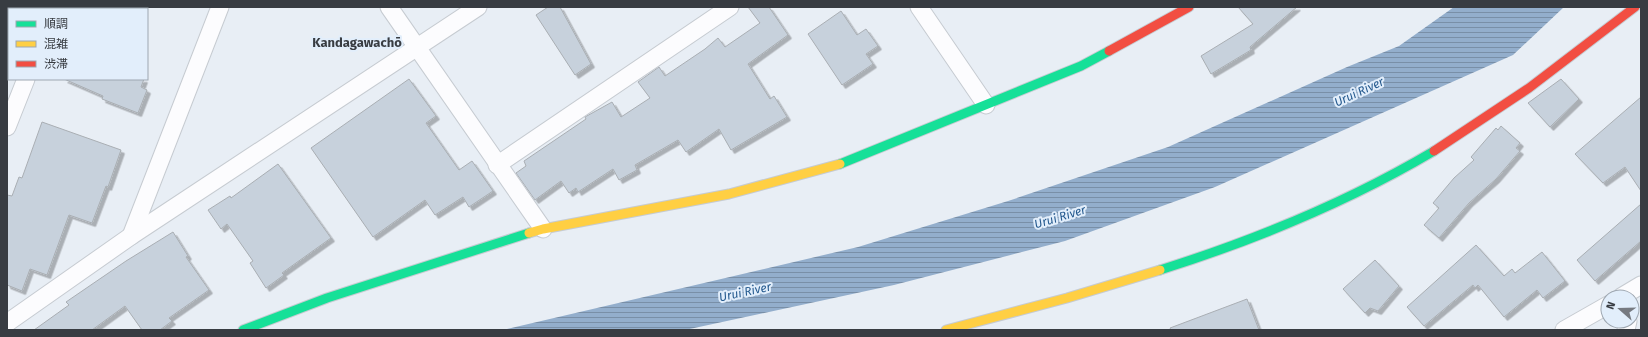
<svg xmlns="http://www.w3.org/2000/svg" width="1648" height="337" viewBox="0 0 1648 337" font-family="'Fira Sans','Noto Sans JP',sans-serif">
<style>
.water{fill:url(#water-rules)}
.building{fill:#c7d1dc;stroke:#a9aeb3;filter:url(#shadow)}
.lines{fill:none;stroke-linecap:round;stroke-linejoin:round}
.street-casing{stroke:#c6cbd1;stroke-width:19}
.fast-casing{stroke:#c6cbd1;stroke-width:11}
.slow-casing{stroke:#c6cbd1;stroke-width:11}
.jam-casing{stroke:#c6cbd1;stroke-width:11}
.street{stroke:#fcfcfe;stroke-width:17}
.fast{stroke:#16e098;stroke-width:9}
.slow{stroke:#ffcf43;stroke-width:9}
.jam{stroke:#f24e42;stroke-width:9}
.labels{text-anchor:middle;stroke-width:4;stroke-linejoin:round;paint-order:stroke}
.water-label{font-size:12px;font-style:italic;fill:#24598e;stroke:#e2eefb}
.quarter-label{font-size:13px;font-weight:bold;fill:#383c42;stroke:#e2eefb}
</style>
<defs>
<pattern id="water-rules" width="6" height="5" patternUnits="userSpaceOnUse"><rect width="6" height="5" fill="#93aecc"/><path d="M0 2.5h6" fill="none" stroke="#798fa7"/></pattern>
<filter id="shadow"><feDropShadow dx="3.5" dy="3.5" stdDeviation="0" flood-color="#0004"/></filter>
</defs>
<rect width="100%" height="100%" fill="#e8eef5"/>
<polygon class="water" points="1454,7 1564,7 1513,55 1215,187 1065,241 894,285 685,330 503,330 858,247 1008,201 1168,147 1347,67 1399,46"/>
<g class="building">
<polygon points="548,7 560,7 591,64 575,75 536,15"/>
<polygon points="748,7 769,7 788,35 748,64 770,99 774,96 787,117 731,150 719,129 686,152 678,140 635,165 637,170 619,180 613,169 578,192 576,188 569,193 561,181 535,200 516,173 526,166 524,161 586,119 585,117 612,102 621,117 650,98 638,82 659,67 665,76 705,49 718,38 725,47 760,23"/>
<polygon points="1238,7 1297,7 1250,47 1251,50 1211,74 1201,56 1253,24"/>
<polygon points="841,11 857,35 866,29 878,46 866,54 873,64 842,85 808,34"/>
<polygon points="64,79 144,79 141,87 147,90 138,113 102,99 103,96"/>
<polygon points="409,79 436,116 426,123 459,170 472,161 493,191 469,207 463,197 435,215 425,200 373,237 311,148"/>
<polygon points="1561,79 1579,99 1550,127 1528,103"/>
<polygon points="1641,97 1641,191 1625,167 1603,183 1575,154"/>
<polygon points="42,122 121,150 108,187 106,186 92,223 69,215 47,275 30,269 22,291 7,285 7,195 12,196 19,177 22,178"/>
<polygon points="1501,126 1520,143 1516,148 1520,151 1496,179 1469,203 1439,238 1424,225 1439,208 1433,203 1454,178 1474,160 1471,157 1496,128 1498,130"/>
<polygon points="278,164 331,238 282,273 284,275 266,288 250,263 253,261 227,224 221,229 208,210 230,196 231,198"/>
<polygon points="1641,204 1641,241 1595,281 1577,260"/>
<polygon points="173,232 188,256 186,257 209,290 169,318 172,321 160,330 142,330 125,306 92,330 34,330 69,305 66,302 126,261"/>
<polygon points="1476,245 1504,276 1512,269 1515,273 1542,252 1565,281 1543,298 1537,290 1504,317 1478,285 1475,288 1473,285 1424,326 1407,307"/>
<polygon points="1375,260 1399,286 1378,311 1370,308 1365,313 1343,289"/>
<polygon points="1247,299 1259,330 1171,330 1170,328"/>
</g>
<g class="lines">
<g class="street-casing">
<g id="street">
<polyline points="389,7 543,229"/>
<polyline points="919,7 986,105"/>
<polyline points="55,9 55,7"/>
<polyline points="7,127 26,79"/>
<polyline points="497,165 730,7"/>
<polyline points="131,236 220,7"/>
<polyline points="1621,297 1641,285"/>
<polyline points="7,323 131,236 478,7"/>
<polyline points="1564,330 1608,305"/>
<polyline points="1626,330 1628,321"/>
</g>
</g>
<g class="fast-casing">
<g id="fast">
<polyline points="840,164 1081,66 1109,51"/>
<path d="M1160,270C1255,240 1348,202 1434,151"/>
<polyline points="243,330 327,298 529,233"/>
</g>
</g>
<g class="slow-casing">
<g id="slow">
<polyline points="529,233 543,229 729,194 840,164"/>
<polyline points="946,330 1067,298 1160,270"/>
</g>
</g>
<g class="jam-casing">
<g id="jam">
<polyline points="1109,51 1189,7"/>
<polyline points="1434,151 1529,88 1635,7"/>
</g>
</g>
<use href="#street" class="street"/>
<use href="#fast" class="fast"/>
<use href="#slow" class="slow"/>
<use href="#jam" class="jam"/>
</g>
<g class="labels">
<g class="water-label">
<text transform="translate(1359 92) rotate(-25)" y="4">Urui River</text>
<text transform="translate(1060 217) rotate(-17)" y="4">Urui River</text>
<text transform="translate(745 292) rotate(-12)" y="4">Urui River</text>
</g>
<g class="quarter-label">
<text x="357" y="47">Kandagawachō</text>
</g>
</g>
<rect width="1648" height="337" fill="none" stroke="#383c42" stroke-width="16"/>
<rect x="8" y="8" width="140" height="72" fill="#e2eefb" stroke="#9ea7b1"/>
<rect x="16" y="21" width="20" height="6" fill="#16e098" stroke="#9ea7b1"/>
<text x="44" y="28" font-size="12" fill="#383c42">順調</text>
<rect x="16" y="41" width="20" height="6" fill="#ffcf43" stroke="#9ea7b1"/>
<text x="44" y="48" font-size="12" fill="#383c42">混雑</text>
<rect x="16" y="61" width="20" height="6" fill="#f24e42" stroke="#9ea7b1"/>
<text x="44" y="68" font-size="12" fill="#383c42">渋滞</text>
<g transform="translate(1620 309) rotate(290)"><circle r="19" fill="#e2eefb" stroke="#9ea7b1"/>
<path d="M0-3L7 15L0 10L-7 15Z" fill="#767a81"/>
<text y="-6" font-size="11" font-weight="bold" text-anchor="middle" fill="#383c42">N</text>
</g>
</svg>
